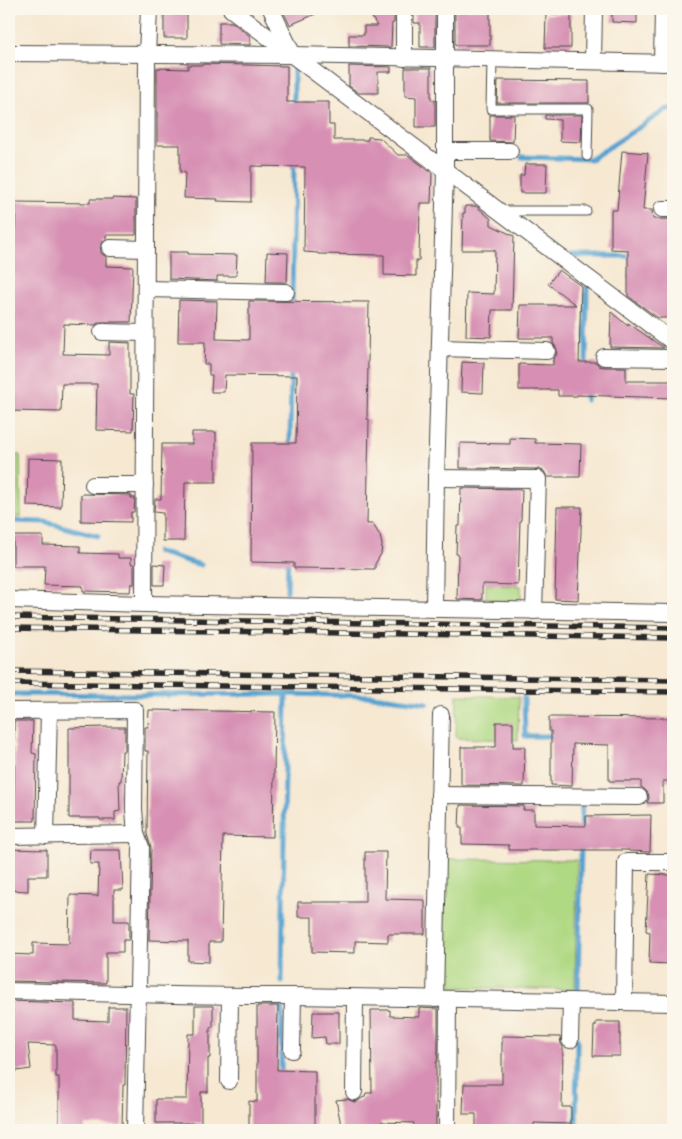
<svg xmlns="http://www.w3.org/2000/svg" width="682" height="1139" viewBox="0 0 682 1139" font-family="'Balsamiq Sans',sans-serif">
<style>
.green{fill:#b0d984;stroke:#6e8258}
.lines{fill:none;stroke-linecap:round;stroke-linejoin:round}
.stream{stroke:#57a3d0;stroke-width:5}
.building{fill:#d790b4}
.service-casing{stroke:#494744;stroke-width:11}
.minor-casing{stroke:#494744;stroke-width:18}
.service{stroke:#fff;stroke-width:9}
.minor{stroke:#fff;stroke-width:16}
.rail-casing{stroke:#2b2b2b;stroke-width:5.5}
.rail{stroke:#fbf7ec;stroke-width:4;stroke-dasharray:11;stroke-linecap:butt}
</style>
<rect width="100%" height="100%" fill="#fbf7ec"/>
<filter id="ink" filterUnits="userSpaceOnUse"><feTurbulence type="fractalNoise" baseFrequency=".02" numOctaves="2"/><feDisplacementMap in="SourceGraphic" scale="10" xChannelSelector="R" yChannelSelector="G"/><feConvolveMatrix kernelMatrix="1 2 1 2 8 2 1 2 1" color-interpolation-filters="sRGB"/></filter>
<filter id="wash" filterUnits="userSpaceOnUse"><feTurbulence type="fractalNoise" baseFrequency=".0096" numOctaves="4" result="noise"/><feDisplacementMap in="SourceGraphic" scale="20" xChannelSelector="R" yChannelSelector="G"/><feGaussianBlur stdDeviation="1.12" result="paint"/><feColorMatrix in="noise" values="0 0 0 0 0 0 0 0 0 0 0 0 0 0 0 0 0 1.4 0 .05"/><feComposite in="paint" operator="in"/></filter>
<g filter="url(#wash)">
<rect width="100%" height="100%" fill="#f6e8d1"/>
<g class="green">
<polygon points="9,455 20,455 21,517 9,517"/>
<polygon points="486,585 521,586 521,601 486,600"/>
<polygon points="457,695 519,697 518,740 456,738"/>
<polygon points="445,859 577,860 575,990 442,987"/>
</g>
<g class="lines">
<g class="stream">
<polyline points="294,66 294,108"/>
<polyline points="522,157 591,159 667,109 673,109"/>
<polyline points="570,256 634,256"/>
<polyline points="292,308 294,162"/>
<polyline points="586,367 587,285"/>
<polyline points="586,400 586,391"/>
<polyline points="290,448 291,369"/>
<polyline points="9,521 45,522 98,536"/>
<polyline points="157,552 201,565"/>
<polyline points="287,591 288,557"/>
<polyline points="9,694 131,695 286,694 372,696 427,703"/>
<polyline points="524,698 525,736 556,736"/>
<polyline points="581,832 582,802"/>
<polyline points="282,982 286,694"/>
<polyline points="578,990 581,845"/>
<polyline points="281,1077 282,1003"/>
<polyline points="576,1130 577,1039"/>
</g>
</g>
<g id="blocks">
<g class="building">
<rect x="164" y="9" width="23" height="29"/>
<polygon points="282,9 327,9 290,25"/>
<polygon points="367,9 394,9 394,23 392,23 391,47 349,46 349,35 364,35 364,26 377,26"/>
<polygon points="414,9 435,9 435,47 420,47 420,23 414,23"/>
<rect x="455" y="9" width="35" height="36"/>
<polygon points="612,9 637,9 637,23 612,22"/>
<polygon points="546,14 571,14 571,48 545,48"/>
<polygon points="219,22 232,22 250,36 250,45 219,44"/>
<polygon points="203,64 287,66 287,102 329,102 329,125 334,125 334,140 368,140 368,137 380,138 398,155 408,155 432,173 431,203 420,203 419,260 416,260 416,276 384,275 384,255 318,254 318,253 304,252 305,167 251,166 251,202 217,201 218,199 184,198 185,172 180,172 180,145 157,145 157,68 188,69 188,65 203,65"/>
<polygon points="349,66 391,67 391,72 378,72 378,93 359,93 349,86"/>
<polygon points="405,68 431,68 431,100 435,100 435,127 416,127 416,97 405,96"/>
<polygon points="498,80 589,81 589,103 497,103"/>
<polygon points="490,115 514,115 513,142 490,141"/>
<polygon points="545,115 582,115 581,142 560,141 560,120 545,119"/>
<polygon points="622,151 648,153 643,210 652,210 653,219 673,219 673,318 658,318 628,296 628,250 611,249 611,210 617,210"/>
<polygon points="525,164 547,164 546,193 520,193 520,175 524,175"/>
<polygon points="112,198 136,199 136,235 106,235 106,239 102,242 100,247 101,253 106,257 106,266 133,267 131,322 102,322 98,323 95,325 64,324 63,354 109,355 109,342 130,343 130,394 134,394 133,431 96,430 97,384 62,384 61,412 9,411 9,236 15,228 16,202 90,203 90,199 112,199"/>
<polygon points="465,206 476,206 491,219 491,225 514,236 512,310 492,310 491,337 466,336 467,293 494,294 495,250 462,250 463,213 465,213"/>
<polygon points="169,252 188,252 188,254 237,255 236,276 217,276 217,281 169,279"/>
<polygon points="267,252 288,253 287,282 266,282"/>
<polygon points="559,270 581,286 579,362 596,362 599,366 604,367 626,367 626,381 673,381 673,398 577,395 577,396 558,396 558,390 519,390 519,364 553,365 553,359 556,356 557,351 556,347 553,343 553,338 519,338 520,305 576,305 548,284"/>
<polygon points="179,300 217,301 216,339 249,340 249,301 369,302 367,419 369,419 367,524 373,524 380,536 382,545 381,554 375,564 375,569 294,568 294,563 251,562 252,443 296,443 297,376 225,375 224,392 211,392 212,375 209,375 209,364 204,364 205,342 178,342"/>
<polygon points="611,312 628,326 628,323 664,348 610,347"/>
<polygon points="462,362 484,363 483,393 461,392"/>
<polygon points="192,432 216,432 216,482 185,482 184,541 163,541 163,513 154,512 155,499 161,499 162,444 192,444"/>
<polygon points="510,438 535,439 535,443 581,444 580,477 547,477 544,471 538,469 460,468 460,443 510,444"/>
<polygon points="28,458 62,459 61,507 27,506"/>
<polygon points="461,488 522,489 521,520 520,520 518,585 482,584 482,600 457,599 458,554 456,554 457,526 460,526"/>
<polygon points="81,494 131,495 131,498 135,498 134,512 131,512 131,522 81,521"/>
<polygon points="557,507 582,507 578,600 555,599"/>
<polygon points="13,536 43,536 43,545 80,546 80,553 118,554 118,558 131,558 131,564 134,564 134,584 131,584 130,592 83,591 83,586 44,585 45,566 13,566"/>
<polygon points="154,564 165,565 164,585 154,585"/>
<polygon points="149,710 275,712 273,837 223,836 221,942 209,942 209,962 188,961 188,941 149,940 151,847 147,834 148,751 145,751 145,727 148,727"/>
<polygon points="549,717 673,718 673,781 663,781 663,803 647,803 649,798 648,793 644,789 641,787 641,781 609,781 609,745 573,744 572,786 551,785 551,731 549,731"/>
<polygon points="14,721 33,721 32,753 36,754 35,821 13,821 15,746 14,746"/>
<polygon points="496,722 513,722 513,747 525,747 524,786 461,785 461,747 496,747"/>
<polygon points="104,727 125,727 125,751 122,751 121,781 119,781 120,811 115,812 115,820 100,820 100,818 69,818 69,728"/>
<polygon points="460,805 524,806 523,810 534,810 534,825 586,826 586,816 651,815 650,852 629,851 629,850 509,850 509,845 462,844 462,828 459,828"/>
<polygon points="9,849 47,850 47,876 28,876 28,891 9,890"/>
<polygon points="91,850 121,850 123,890 114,890 114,921 129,921 129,940 123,940 123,952 106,952 106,983 9,981 9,954 33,955 33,943 69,944 70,895 98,896 99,864 90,864"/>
<polygon points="365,852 386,852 385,899 425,900 425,934 388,934 388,942 355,941 355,953 312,952 312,917 298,917 298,902 365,902"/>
<polygon points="649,874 671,875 670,905 673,905 671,964 649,963 650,932 646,931"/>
<polygon points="9,1001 75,1003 75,1020 108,1021 108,1007 126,1007 125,1085 123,1085 122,1126 85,1125 85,1130 59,1130 59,1077 56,1077 56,1045 28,1044 31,1069 9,1072"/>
<polygon points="195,1006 213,1006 213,1027 210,1027 210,1058 208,1058 208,1092 201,1092 201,1123 156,1123 156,1099 187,1099 188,1034 195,1034"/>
<polygon points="257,1006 278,1006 277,1070 315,1071 315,1130 249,1130 249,1101 257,1102"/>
<polygon points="419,1008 438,1009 438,1050 437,1062 436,1062 436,1130 413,1130 414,1123 381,1122 382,1130 342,1130 336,1100 347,1099 354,1102 358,1101 362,1098 365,1097 366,1093 372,1093 371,1010 390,1010 390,1016 419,1017"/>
<polygon points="313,1012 339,1012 339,1044 326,1044 325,1037 312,1038"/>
<polygon points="596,1022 620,1022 620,1056 593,1056 594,1026 596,1026"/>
<polygon points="502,1036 560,1037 561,1044 563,1047 562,1107 571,1107 571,1124 534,1123 534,1130 476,1130 476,1114 463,1114 464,1084 502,1084"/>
</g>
</g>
</g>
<g filter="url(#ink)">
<use href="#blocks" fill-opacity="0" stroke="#494744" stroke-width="1"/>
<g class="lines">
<g class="service-casing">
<g id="service">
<polyline points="492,59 491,109 588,109 587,156"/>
<polyline points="503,211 586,211"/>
</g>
</g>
<g class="minor-casing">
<g id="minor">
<polyline points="231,9 673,342"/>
<polyline points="271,9 292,53"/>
<polyline points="404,9 404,58"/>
<polyline points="9,53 293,55 673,63"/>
<polyline points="593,61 594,9"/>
<polyline points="662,63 663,9"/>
<polyline points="445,151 510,151"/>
<polyline points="662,209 673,209"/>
<polyline points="110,248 146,249"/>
<polyline points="146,289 286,292"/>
<polyline points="102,332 145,333"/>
<polyline points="440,348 547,351"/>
<polyline points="604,357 673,358"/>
<polyline points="436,478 538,479 534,611"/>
<polyline points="93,485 145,485"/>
<polyline points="9,600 144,604 673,613"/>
<polyline points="144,604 147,55 149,9"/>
<polyline points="434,609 436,478 445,170 445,9"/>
<polyline points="9,711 135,710 134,809 136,834 9,836"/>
<polyline points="439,795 639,797"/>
<polyline points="46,836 49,711"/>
<path d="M9,991C103,993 198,997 293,996L673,1003"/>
<polyline points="435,999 441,715"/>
<polyline points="624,1002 626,862 673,862"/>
<polyline points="570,1040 571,1001"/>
<polyline points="292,1050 293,996"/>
<polyline points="229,1081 230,997"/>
<polyline points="354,1092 355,998"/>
<polyline points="135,1130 141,847 136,834"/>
<polyline points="447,1130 448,1000"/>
</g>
</g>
<use href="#service" class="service"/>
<use href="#minor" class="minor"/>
<g class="rail-casing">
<g id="rail">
<polyline points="9,617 673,628"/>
<polyline points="9,628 673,638"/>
<polyline points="9,671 673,680"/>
<polyline points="9,683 673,692"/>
</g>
</g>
<use href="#rail" class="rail"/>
</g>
</g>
<rect width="682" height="1139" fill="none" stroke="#fbf7ec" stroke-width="30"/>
</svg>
